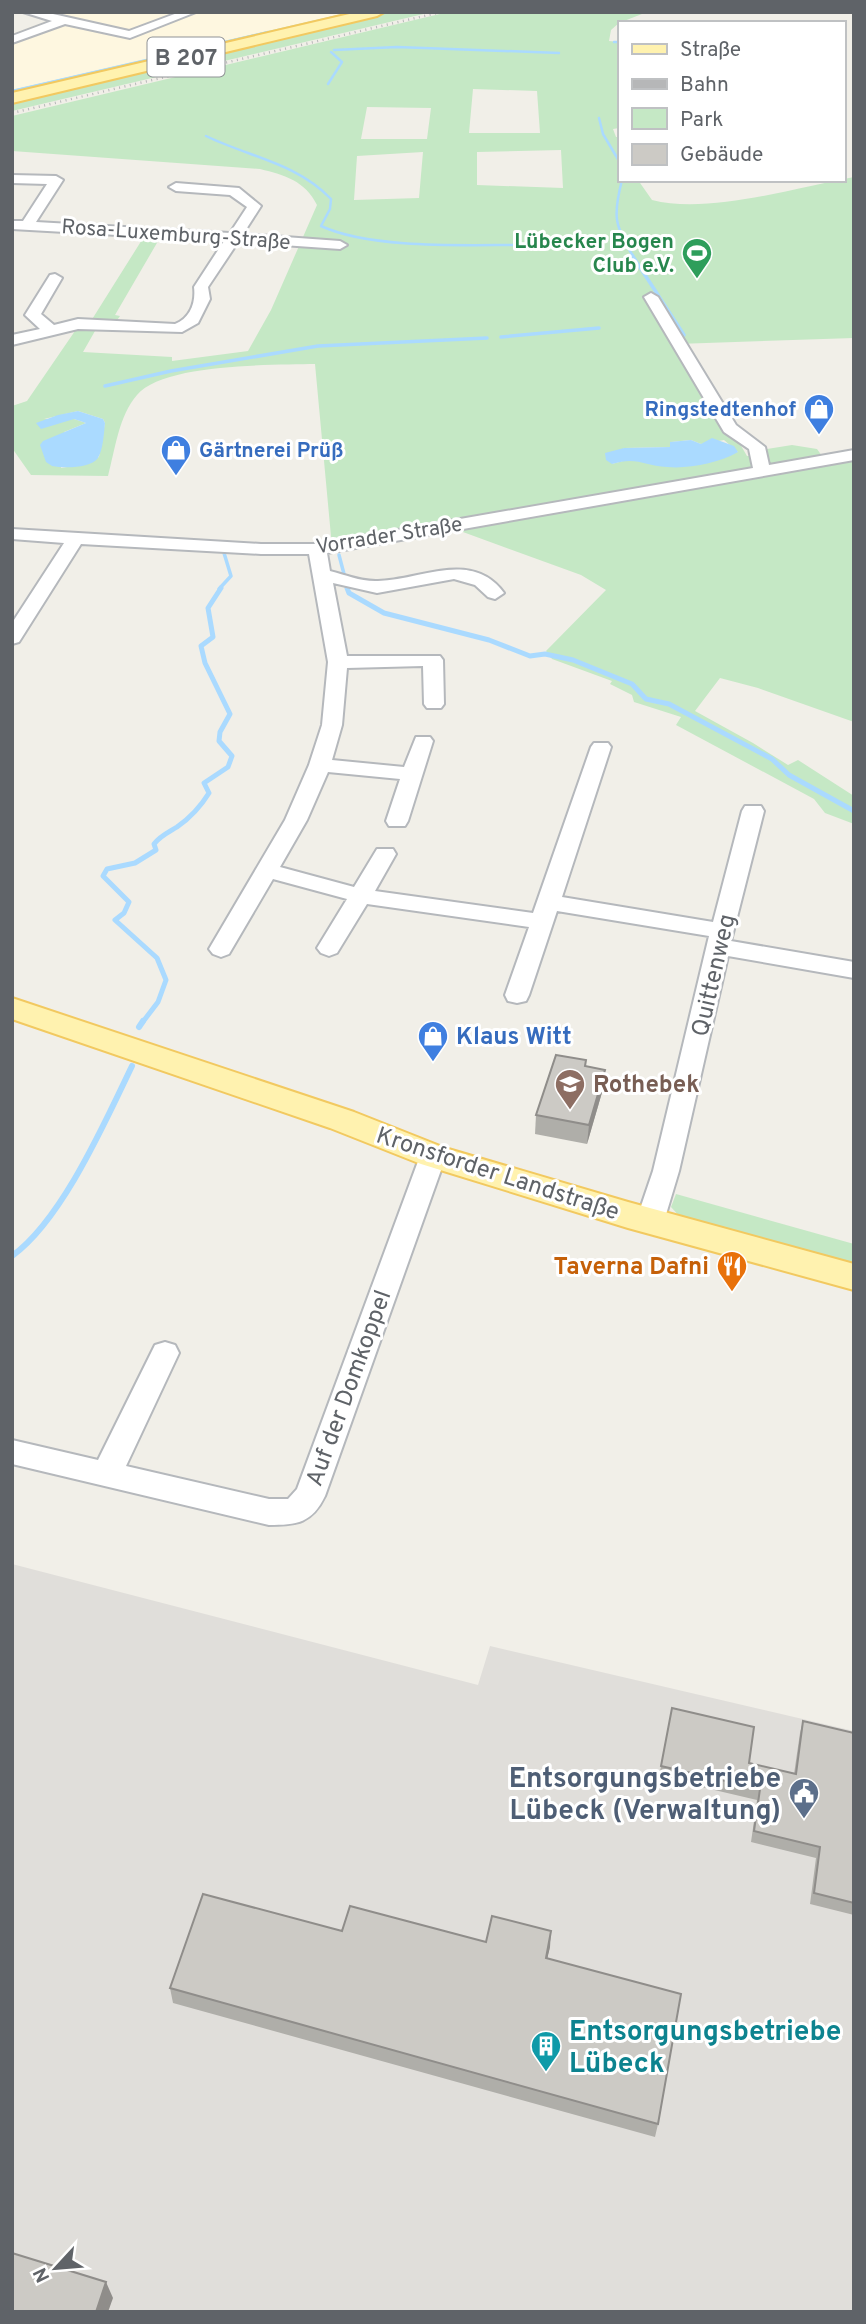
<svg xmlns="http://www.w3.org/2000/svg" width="866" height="2324" viewBox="0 0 866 2324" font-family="Overpass,sans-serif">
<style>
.commercial{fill:#fef7e0}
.industrial{fill:#e0deda}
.green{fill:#c5e8c5;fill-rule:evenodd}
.water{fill:#aadaff}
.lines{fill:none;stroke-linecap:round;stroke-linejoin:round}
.stream-far3{stroke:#aadaff;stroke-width:2.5}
.stream-far2{stroke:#aadaff;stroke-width:3.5}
.stream-far1{stroke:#aadaff;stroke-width:5}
.stream{stroke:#aadaff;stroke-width:6}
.minor-casing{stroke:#b5b8bc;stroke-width:4}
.major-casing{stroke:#f2c960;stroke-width:4}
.minor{fill:#fff;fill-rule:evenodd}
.major{fill:#fff2af;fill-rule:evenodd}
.rail{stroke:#b6b7b8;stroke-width:2.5;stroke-dasharray:1 4.5;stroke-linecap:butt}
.wall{fill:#afaea9}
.shaded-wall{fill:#8f8d8a}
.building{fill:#cccac5;stroke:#8f8d8a;stroke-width:2}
.labels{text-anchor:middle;stroke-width:6;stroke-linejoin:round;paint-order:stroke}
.far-street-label{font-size:21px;fill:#5f6368;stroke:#fff}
.far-leisure-label{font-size:21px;font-weight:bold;fill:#27864d;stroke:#fff;text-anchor:end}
.far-shop-label{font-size:21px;font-weight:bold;fill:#366cbe;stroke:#fff;text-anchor:end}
.shield{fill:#fff;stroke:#8f9295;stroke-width:2}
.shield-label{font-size:23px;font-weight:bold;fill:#5f6368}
.street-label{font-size:24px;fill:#5f6368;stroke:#fff}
.shop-label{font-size:24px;font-weight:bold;fill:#366cbe;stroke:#fff;text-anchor:start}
.education-label{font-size:24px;font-weight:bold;fill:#785e54;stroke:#fff;text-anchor:start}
.food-label{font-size:24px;font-weight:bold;fill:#c56008;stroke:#fff;text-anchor:end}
.near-service-label{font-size:28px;font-weight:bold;fill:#4e5e75;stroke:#fff;text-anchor:end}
.near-culture-label{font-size:28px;font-weight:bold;fill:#0d838f;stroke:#fff;text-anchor:start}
</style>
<rect width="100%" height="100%" fill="#f1efe8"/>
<polygon class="commercial" points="71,12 350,12 12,90 12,34"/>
<polygon class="industrial" points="12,1564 478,1685 490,1646 854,1731 854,2312 12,2312"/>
<g class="green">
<polygon points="350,12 353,12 12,93 12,90"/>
<polygon points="392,12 432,12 12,111 12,100"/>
<path d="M448,12H647L619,23L611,30L609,41L619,42V128L613,129L616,137H619V180H638L652,200C708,215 798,187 854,177V338L677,344L746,442L740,444L747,456H755L758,468L854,452V722L758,688L720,678L695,711L753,743L788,765L798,760L854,796V824L825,813L814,799L676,725L681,717L634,702L632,695L610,684L612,681L552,659L546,651L606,590L581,575L452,528L332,547L315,364C274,365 163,363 137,395C119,415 115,450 108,476L31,475L12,448V406L27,401L77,328L95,331L83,352L172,357V361L248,351L271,310L317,205C305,181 285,175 260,169L12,151V116ZM473,89L537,91L540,133H469ZM367,107L431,108L427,139H361ZM561,150L563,188L477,185V152ZM423,152L419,198L354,200L357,156ZM78,411L103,419L105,423L99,457L85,464L61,468L64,432L86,423L74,419H44ZM691,440L701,444L724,440L738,452L646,462L630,459L612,464L624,448L671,447V442Z"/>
<polygon points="145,235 161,236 115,315 120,316 115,323 91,321"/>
<polygon points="792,445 817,449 822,456 768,465 764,453 767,449"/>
<polygon points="676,1194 854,1244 854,1269 680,1217 671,1207"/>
</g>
<g class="water">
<path d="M78,411L103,419L105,423C104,433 103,450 98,458C90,469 63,468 52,466L46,462L40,445L43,441L86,423L74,419L41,429L36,423L58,415Z"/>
<path d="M712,438L734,446L738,452C719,463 689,469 667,467C644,466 637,456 612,464L606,460L605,453L624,448L670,447V442L691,440L701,444Z"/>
</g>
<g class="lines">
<g class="stream-far3">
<polyline points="614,42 619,42"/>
<polyline points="334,50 397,47 559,53"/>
<polyline points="328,84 342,62 331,52"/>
<polyline points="12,91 268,32"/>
<polyline points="599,118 603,134 619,161"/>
<path d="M206,136C249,157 297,163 331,199L330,209L321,226C371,249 462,245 517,245"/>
<path d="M622,180C613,215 614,225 633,256"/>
</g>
<g class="stream-far2">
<polyline points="632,255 684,335"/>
<polyline points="501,337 599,328"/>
<polyline points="105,386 171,371 318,346 487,338"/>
<polyline points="339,555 344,574"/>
<polyline points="219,589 231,576 224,553"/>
</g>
<g class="stream-far1">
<polyline points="347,588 349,593 384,613 489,640 530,656 545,654 573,660 632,684 646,699 669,704 772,759 789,775 854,811"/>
<path d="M142,1023L158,1002L166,980L157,958L115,920L124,913L129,902L103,876L107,869L135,863L156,850L154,844C160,836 169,832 177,827C190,818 201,806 209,793L204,783L228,767L232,756L219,741L220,732L230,714L205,663L201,646L213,637L208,608L221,588"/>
</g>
<g class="stream">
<polyline points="139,1027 143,1021"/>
<path d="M12,1256C62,1220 105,1122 132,1066"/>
</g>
<g class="minor-casing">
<g id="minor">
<polygon points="23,12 44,12 129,31 180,12 196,12 130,38 65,24 12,43 12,36 52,21"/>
<path d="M12,175L56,176L63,180L36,222L230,233L247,207L230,195L176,191L169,187L176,183L239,188L261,206L243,234L340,241L347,245L340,249L238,242L208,287L210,299L198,323L182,332L78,329L12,345V335L40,329L25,315L50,275L55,274L62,278L41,314L54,325L78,319L175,324C190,318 196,303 194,287L224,241L12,229V221H23L47,184L12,183Z"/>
<path d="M651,293L658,297L736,425L765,447L769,465L854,450V460L327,553L330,571C346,575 362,582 378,581C421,580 472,549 504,593L495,599L488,597L475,585L454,579L377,593L333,583L347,656H440L443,660L444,704L441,708H427L424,704L423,666L347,668L342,725L332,760L404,767L416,737H430L433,741L408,821L405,826H389L386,821L400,779L328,772L307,820L280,867L354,887L377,849H393L396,854L375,891L533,913L591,747L594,743H608L611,747L562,897L713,922L742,811L745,806H761L764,811L731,941L854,962V978L728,956L679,1171L664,1221L660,1228L650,1231L640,1228L636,1221L653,1171L709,936L557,911L529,995L526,1001L517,1003L508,1001L505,995L529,927L367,904L337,953L329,956L321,953L317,948L347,899L273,879L229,954L221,957L213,954L209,949L285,820L309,765L322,725L328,662L309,554H261L81,544L19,642L12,644V623L64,543L12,539V529L261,544H317L753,468L749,449L724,432L644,297Z"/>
<path d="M433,1147L442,1149L446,1156L325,1496C312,1523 297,1525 269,1525L12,1464V1440L98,1460L155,1345L165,1342L175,1345L179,1353L126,1466L269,1499H288L297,1489L420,1156L424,1149Z"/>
</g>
</g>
<g class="major-casing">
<g id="major">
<polygon points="358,12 384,12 377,16 12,103 12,93"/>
<polygon points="12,998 354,1112 445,1148 628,1202 854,1264 854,1290 628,1228 421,1164 330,1128 12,1019"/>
</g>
</g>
<use href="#minor" class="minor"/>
<use href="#major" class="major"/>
<polyline class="rail" points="12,113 441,12"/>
</g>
<g class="wall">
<polygon points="586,1066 603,1089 587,1144 535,1134 536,1115"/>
<polygon points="672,1708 749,1763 794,1774 800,1733 803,1721 854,1733 854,1915 810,1904 816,1858 751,1842 757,1800 659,1777"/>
<polygon points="342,1931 550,1947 547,1958 658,2124 655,2137 173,2003 170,1988"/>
</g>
<g class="shaded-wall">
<polygon points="605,1070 603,1089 587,1144 589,1125"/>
<polygon points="551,1931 550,1947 544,1973 546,1958"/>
<polygon points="106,2282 113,2298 108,2312 96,2312"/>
</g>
<g class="building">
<polygon points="556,1055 586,1060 585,1066 605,1070 589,1125 536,1115"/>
<polygon points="672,1708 754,1727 749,1763 796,1774 803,1721 854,1733 854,1903 814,1893 820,1847 754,1831 760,1789 661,1766"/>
<polygon points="203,1894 342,1931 350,1906 486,1942 492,1916 551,1931 546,1958 681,1994 658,2124 170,1988"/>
<polygon points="12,2253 106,2282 96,2312 12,2312"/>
</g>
<defs>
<g id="stadium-pin" transform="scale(1.575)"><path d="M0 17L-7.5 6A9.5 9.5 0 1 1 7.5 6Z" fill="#2e9e5b" stroke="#fff"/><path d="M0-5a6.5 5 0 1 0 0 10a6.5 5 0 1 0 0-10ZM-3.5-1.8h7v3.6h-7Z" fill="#fff"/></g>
<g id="shop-pin" transform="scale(1.575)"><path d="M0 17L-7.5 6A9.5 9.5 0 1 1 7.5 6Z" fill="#3f7fe0" stroke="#fff"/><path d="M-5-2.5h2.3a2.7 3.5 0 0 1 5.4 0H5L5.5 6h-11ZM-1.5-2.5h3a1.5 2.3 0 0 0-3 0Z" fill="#fff"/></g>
<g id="school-pin" transform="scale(1.575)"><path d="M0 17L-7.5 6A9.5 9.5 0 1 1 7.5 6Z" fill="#8d6e63" stroke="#fff"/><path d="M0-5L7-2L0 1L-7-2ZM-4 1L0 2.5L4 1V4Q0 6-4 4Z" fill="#fff"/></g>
<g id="restaurant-pin" transform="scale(1.575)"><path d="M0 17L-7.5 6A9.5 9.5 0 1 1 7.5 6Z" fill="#e8710a" stroke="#fff"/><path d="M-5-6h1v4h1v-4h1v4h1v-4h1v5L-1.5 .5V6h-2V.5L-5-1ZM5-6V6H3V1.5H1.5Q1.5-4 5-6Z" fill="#fff"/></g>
<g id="civic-pin" transform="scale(1.575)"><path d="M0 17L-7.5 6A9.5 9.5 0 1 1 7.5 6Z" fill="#5c6f8a" stroke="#fff"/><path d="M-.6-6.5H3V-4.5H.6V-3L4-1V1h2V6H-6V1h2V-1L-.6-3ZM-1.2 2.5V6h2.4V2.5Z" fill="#fff"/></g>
<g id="building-pin" transform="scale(1.575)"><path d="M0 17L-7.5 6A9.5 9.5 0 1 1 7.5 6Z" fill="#0f9aa8" stroke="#fff"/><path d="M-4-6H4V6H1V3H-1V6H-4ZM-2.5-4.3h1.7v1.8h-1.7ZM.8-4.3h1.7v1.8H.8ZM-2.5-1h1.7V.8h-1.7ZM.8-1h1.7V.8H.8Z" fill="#fff"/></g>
</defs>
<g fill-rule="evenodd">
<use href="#stadium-pin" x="697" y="253"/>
<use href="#shop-pin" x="819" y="409"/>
<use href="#shop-pin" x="176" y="450"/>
<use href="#shop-pin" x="433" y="1036"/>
<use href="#school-pin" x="570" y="1084"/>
<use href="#restaurant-pin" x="732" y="1266"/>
<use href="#civic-pin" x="804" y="1793"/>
<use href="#building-pin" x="546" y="2046"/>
</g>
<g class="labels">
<g class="far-street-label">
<text transform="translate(176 234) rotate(4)" y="7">Rosa-Luxemburg-Straße</text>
<text transform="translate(389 535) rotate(-9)" y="7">Vorrader Straße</text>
</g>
<g class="far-leisure-label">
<text x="674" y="248">Lübecker Bogen<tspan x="674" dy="24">Club e.V.</tspan></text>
</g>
<g class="far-shop-label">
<text x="796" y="416">Ringstedtenhof</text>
<text x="199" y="457" text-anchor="start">Gärtnerei Prüß</text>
</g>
<rect class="shield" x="147.5" y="37.5" width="77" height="39" rx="5"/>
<g class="shield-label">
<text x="186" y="65">B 207</text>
</g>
<g class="street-label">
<text transform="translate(713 975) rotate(-77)" y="8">Quittenweg</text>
<text transform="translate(498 1173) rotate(18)" y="8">Kronsforder Landstraße</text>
<text transform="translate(348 1388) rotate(-70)" y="8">Auf der Domkoppel</text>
</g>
<g class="shop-label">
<text x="456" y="1044">Klaus Witt</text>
</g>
<g class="education-label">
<text x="593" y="1092">Rothebek</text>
</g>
<g class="food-label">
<text x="709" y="1274">Taverna Dafni</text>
</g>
<g class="near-service-label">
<text x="781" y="1787">Entsorgungsbetriebe<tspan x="781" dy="32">Lübeck (Verwaltung)</tspan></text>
</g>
<g class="near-culture-label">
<text x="569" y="2040">Entsorgungsbetriebe<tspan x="569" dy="32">Lübeck</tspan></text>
</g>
</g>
<rect width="866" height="2324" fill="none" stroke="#5f6368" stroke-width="28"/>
<rect x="618" y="21" width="228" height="161" fill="#ffffff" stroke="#bfc1c3" stroke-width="2"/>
<rect x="632" y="44" width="35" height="10" fill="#fff2af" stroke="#bfc1c3" stroke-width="2"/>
<text x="680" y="56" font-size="21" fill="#5f6368">Straße</text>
<rect x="632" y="79" width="35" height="10" fill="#b6b7b8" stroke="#bfc1c3" stroke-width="2"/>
<text x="680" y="91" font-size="21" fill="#5f6368">Bahn</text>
<rect x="632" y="108" width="35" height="21" fill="#c5e8c5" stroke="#bfc1c3" stroke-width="2"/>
<text x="680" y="126" font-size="21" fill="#5f6368">Park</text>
<rect x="632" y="144" width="35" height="21" fill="#cccac5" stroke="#bfc1c3" stroke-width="2"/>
<text x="680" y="161" font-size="21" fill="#5f6368">Gebäude</text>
<g transform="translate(56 2268) rotate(244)" stroke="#ffffff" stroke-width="5" paint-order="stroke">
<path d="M0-5L12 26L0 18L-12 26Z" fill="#5f6368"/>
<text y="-10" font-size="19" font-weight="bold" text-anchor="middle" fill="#5f6368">N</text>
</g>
</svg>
